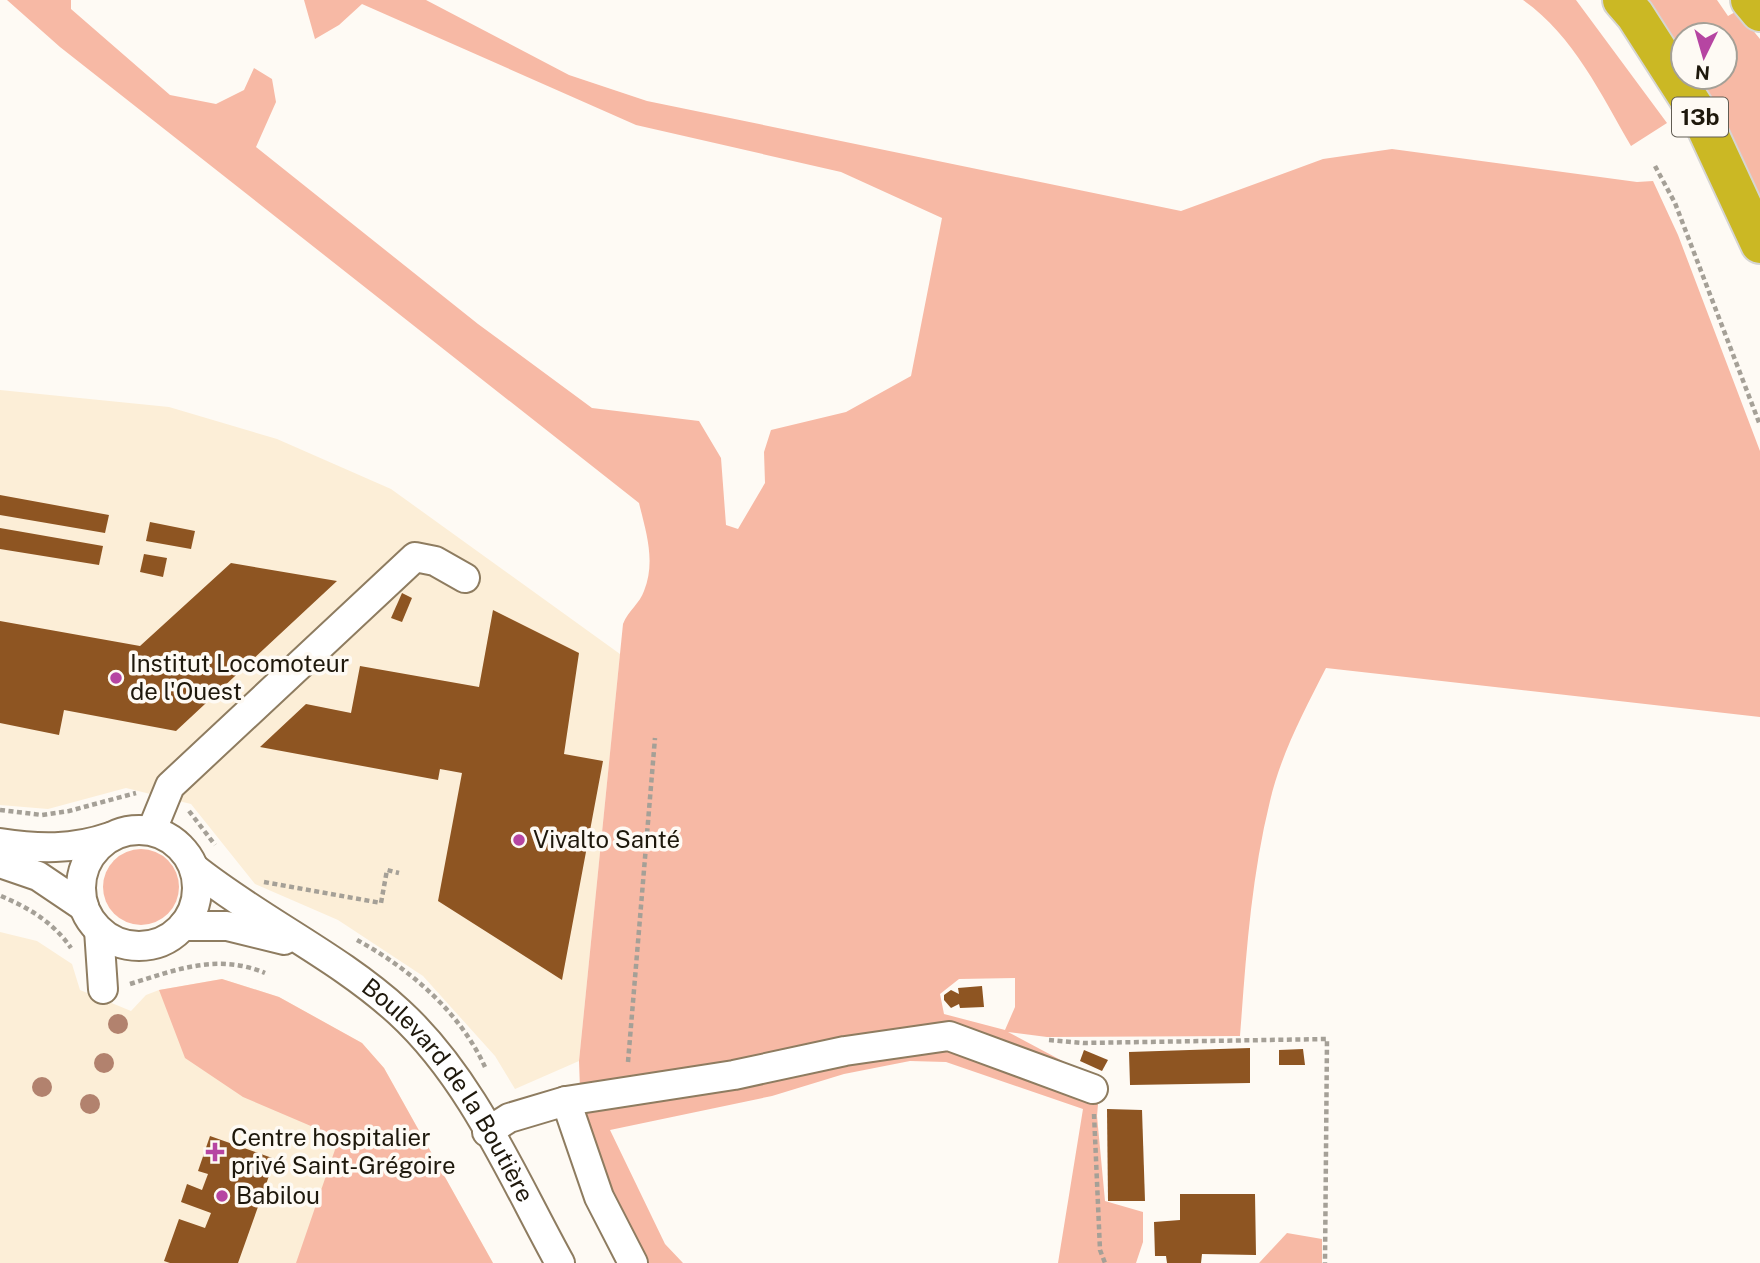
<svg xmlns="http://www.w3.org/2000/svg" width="1760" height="1263" viewBox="0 0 1760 1263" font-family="'Public Sans',sans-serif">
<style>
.built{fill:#fceed7}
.green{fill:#f7b9a5;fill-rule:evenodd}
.building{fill:#8e5522}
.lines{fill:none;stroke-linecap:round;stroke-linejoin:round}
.minor-casing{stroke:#8e7c60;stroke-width:32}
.highway-casing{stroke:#d6d5d3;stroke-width:42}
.path{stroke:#a5a097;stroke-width:4.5;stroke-dasharray:5 3.5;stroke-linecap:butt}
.minor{stroke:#fff;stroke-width:28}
.highway{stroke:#cbb824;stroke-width:38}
.tree{fill:#b2826e}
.poi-dot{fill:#b645a2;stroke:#fefaf4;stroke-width:2.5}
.labels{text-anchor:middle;stroke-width:7;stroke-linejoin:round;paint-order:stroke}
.shield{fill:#fefaf4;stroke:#615c52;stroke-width:2}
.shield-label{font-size:23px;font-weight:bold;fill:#1e180c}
.poi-label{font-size:24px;fill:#1e180c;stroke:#fefaf4;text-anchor:start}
.street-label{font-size:24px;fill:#1e180c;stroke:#fefaf4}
</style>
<rect width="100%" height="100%" fill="#fefaf4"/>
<g class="built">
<polygon points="0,390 169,407 277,439 391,489 620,654 579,1061 515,1089 495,1056 423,976 338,920 255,884 191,804 126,788 48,809 0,805"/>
<polygon points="0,932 37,941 72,964 80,990 131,1011 146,995 159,990 222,979 279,997 362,1043 384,1068 493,1263 0,1263"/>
</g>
<g class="green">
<path d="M7,0H71V9L170,95L216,104L244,90L254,68L272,79L276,102L256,147L478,324L592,408L699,421L721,458L726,525L738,529L765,483L764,452L771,430L846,412L911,376L942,218L841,172L636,125L362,4L339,25L315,39L304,0H426L569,75L647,101L1181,211L1323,159L1392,149L1637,182L1653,181L1678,235L1760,451V717L1326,668C1304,711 1281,754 1270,801C1251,878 1246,957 1240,1036L1047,1037L1008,1032L1100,1081L1097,1116L1105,1201L1143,1212V1242L1136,1263H1058L1083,1109L946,1062L910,1061L844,1074L772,1096L610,1130L665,1244L683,1263H649L620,1231L582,1144L579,1061L623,624C628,611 640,603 644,591C656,561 646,532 639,503L60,47ZM1015,978V1007L1005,1030L944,1014L940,994L959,979Z"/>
<path d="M1523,0H1576L1667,123L1631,146C1601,94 1573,35 1523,0Z"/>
<polygon points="1637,0 1717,0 1728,16 1737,11 1760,39 1760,201 1692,77 1725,77 1725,35 1683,35 1683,64"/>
<circle cx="141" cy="887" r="38"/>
<polygon points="222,979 279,997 362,1043 384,1068 493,1263 296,1263 339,1138 243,1097 185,1058 159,990"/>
<polygon points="1287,1233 1322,1239 1322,1263 1259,1263"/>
</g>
<g class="building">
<polygon points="0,495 109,515 105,533 0,515"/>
<polygon points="150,522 195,531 191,549 146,541"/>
<polygon points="0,528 103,546 99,565 0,549"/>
<polygon points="144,554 167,558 163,577 140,572"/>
<polygon points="231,563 337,581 176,731 64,710 59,735 0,723 0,621 140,646"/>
<polygon points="402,593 412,598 402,622 391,618"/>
<polygon points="493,610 579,653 564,754 603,761 562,980 438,901 462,773 440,769 438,780 260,747 306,704 351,713 360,666 479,687"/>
<polygon points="982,986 984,1007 960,1008 959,1004 951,1008 944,1000 944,995 951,990 959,994 958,988"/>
<polygon points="1250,1048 1250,1083 1130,1085 1129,1052"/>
<polygon points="1303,1049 1305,1065 1279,1065 1279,1050"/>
<polygon points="1084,1050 1108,1060 1102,1071 1080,1061"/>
<polygon points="1107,1109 1142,1110 1145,1201 1108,1201"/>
<polygon points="210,1136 275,1159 238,1263 170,1263 164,1261 179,1219 205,1228 211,1213 181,1202 187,1184 202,1190 208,1174 198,1171"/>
<polygon points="1180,1194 1255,1194 1256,1255 1202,1254 1201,1263 1167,1263 1166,1256 1155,1256 1154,1222 1180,1220"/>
</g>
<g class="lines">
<g class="minor-casing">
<g id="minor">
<circle cx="139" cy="888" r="58"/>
<polyline points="152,830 170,786 415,557 435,561 465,578"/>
<path d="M0,843C38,849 73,850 110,837"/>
<polyline points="0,863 38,876 84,907"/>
<path id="s1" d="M194,868C259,920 338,956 399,1012C472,1079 513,1178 560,1263"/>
<polyline points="183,926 227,926 284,940"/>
<polyline points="99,930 103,989"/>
<polyline points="566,1101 599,1197 633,1263"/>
<polyline points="487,1132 509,1118 566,1101 734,1075 845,1051 949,1036 1093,1089"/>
</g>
</g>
<g class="highway-casing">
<g id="highway">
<polyline points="1622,0 1635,15 1703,121 1760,244"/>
<polyline points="1750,0 1760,12"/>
</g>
</g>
<g class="path">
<polyline points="1655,166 1675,203 1760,425"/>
<polyline points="0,810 42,815 69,811 136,793"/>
<polyline points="189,811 215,845"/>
<polyline points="264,882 381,903 387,870 399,873"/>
<path d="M1,896C29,908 53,922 71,948"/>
<path d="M357,940C409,968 460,1012 485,1067"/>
<path d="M130,984C175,970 218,953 265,973"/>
<polyline points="1049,1040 1083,1043 1327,1039 1325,1263"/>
<polyline points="628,1062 655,738"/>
<polyline points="1094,1114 1100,1250 1105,1263"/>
</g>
<use href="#minor" class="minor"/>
<use href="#highway" class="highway"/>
</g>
<g class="tree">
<circle cx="118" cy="1024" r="10"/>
<circle cx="104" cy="1063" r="10"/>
<circle cx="42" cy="1087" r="10"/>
<circle cx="90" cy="1104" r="10"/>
</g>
<g class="poi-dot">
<circle cx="116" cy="678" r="7"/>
<circle cx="519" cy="840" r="7"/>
<path d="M211.5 1141.5h7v7h7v7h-7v7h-7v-7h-7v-7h7z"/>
<circle cx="222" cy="1196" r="7"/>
</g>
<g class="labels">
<rect class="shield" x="1672" y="97.5" width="56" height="39" rx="5"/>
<g class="shield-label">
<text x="1700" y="125">13b</text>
</g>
<g class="poi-label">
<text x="130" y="672">Institut Locomoteur<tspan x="130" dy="28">de l'Ouest</tspan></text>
<text x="533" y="848">Vivalto Santé</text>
<text x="231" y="1146">Centre hospitalier<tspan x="231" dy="28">privé Saint-Grégoire</tspan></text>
<text x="236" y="1204">Babilou</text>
</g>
<g class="street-label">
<text dy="8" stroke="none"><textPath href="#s1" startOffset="343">Boulevard de la Boutière</textPath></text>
</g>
</g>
<g transform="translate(1704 56) rotate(185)"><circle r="33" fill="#fefaf4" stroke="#a4a097" stroke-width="2"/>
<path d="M0-5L12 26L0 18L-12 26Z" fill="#b645a2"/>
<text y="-10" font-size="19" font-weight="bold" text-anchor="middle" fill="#1e180c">N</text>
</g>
</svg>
